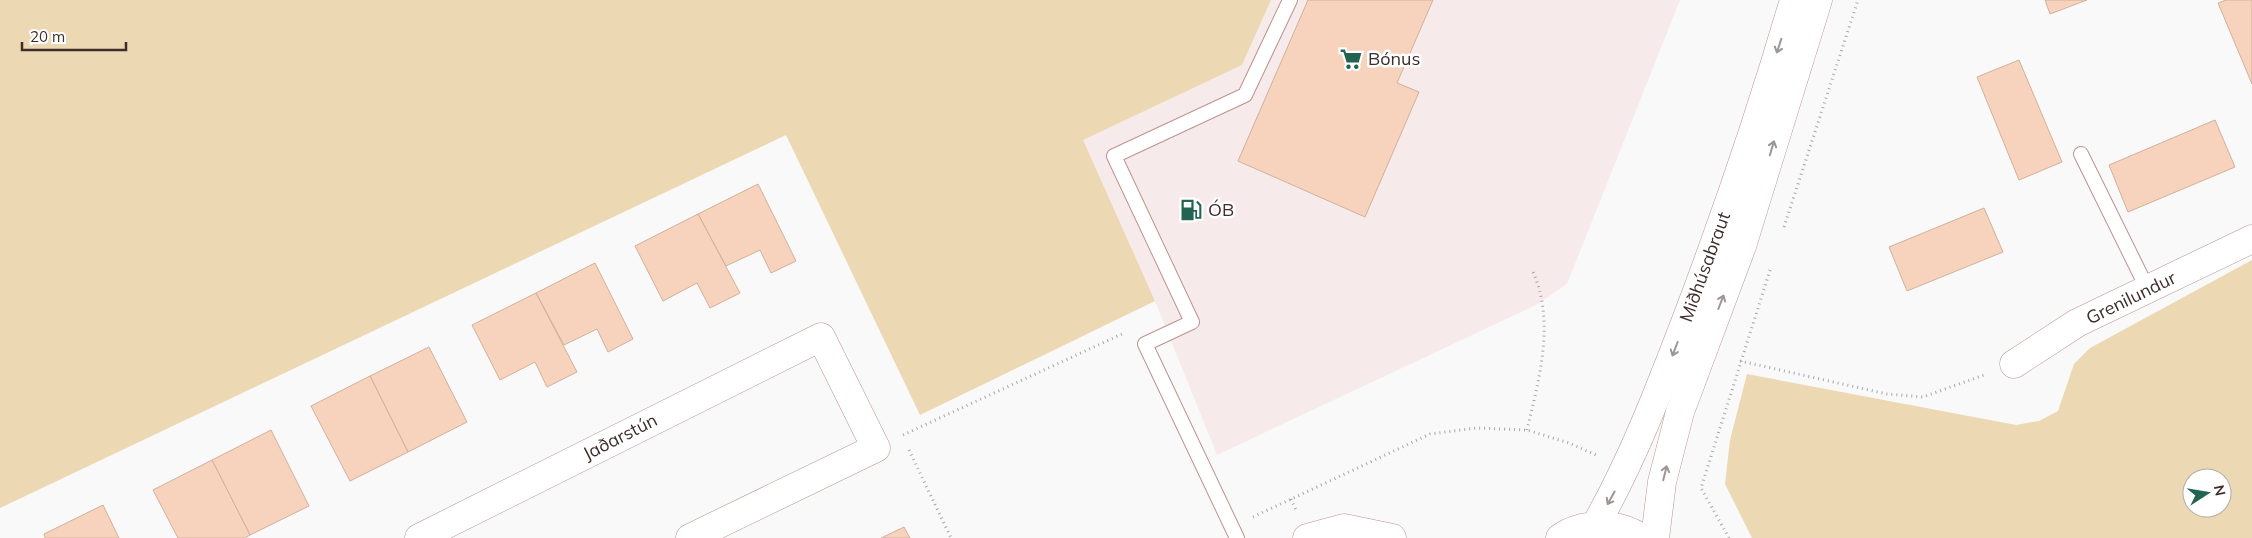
<svg xmlns="http://www.w3.org/2000/svg" width="2252" height="538" viewBox="0 0 2252 538" font-family="Mulish,sans-serif">
<style>
.built{fill:#f6ebea}
.green{fill:#ecd8b2;fill-rule:evenodd}
.building{fill:#f7d3bd;stroke:#d2b09a}
.lines{fill:none;stroke-linecap:round;stroke-linejoin:round}
.lane-casing{stroke:#bc938f;stroke-width:16}
.street-casing{stroke:#bc938f;stroke-width:29}
.secondary-casing{stroke:#bc938f;stroke-width:29}
.path{stroke:#aca5a5;stroke-width:3;stroke-dasharray:1 4;stroke-linecap:butt}
.lane{stroke:#fff;stroke-width:14}
.street{stroke:#fff;stroke-width:28}
.secondary{stroke:#fff;stroke-width:28}
.oneway{stroke:#9e9695}
.labels{text-anchor:middle;stroke-width:5;stroke-linejoin:round;paint-order:stroke}
.poi-label{font-size:18px;fill:#3d2d2b;stroke:#fff;text-anchor:start}
.street-label{font-size:18px;fill:#3d2d2b;stroke:#fff}
</style>
<rect width="100%" height="100%" fill="#f9f9f9"/>
<polygon class="built" points="1271,0 1680,0 1567,284 1536,305 1217,455 1155,301 1082,140 1242,65"/>
<g class="green">
<polygon points="0,0 1271,0 1242,65 1083,140 1155,301 920,415 786,135 0,508"/>
<path d="M2252,260V538H1752L1725,484L1730,440L1747,374L2016,425L2039,421L2058,411L2074,364L2090,348ZM2192,478H2222V508H2192Z"/>
</g>
<g class="building">
<polygon points="1308,0 1433,0 1397,83 1419,92 1365,217 1238,161"/>
<polygon points="2045,0 2087,0 2050,14"/>
<polygon points="2226,0 2252,0 2252,84 2218,3"/>
<polygon points="2019,60 2062,162 2019,180 1977,77"/>
<polygon points="2215,120 2235,167 2128,212 2109,165"/>
<polygon points="758,184 796,261 771,273 760,250 726,266 698,214"/>
<polygon points="1984,208 2003,252 1907,291 1889,247"/>
<polygon points="698,214 740,293 710,308 697,283 663,301 635,246"/>
<polygon points="595,263 633,339 608,352 597,329 564,345 536,293"/>
<polygon points="536,293 577,372 547,387 535,362 500,380 472,325"/>
<polygon points="429,347 467,422 408,452 370,376"/>
<polygon points="370,376 408,452 350,481 311,406"/>
<polygon points="271,430 309,506 250,535 212,460"/>
<polygon points="212,460 250,535 245,538 178,538 153,490"/>
<polygon points="103,505 119,538 45,538 44,534"/>
<polygon points="904,527 910,538 881,538"/>
</g>
<g class="lines">
<g class="lane-casing">
<g id="lane">
<polyline points="2081,154 2148,290"/>
<polyline points="1237,538 1145,344 1192,322 1114,156 1245,95 1290,0"/>
</g>
</g>
<g class="street-casing">
<g id="street">
<polyline points="2014,364 2077,323 2252,239"/>
<polyline points="419,538 821,337 876,448 690,538"/>
</g>
</g>
<g class="secondary-casing">
<g id="secondary">
<path d="M1595,526C1633,459 1660,388 1688,315C1727,212 1763,106 1794,0"/>
<polyline points="1307,538 1344,528 1392,538"/>
<path d="M1560,538C1582,522 1619,522 1641,538"/>
<polyline points="1655,538 1662,482 1680,412 1742,246 1818,0"/>
</g>
</g>
<g class="path">
<polyline points="1784,227 1858,0"/>
<polyline points="1740,361 1887,394 1923,397 1984,375"/>
<path d="M1527,430C1539,379 1556,320 1532,270"/>
<polyline points="903,435 1122,334"/>
<polyline points="909,450 951,538"/>
<polyline points="1291,499 1296,510"/>
<polyline points="1253,517 1430,434 1476,428 1527,430 1569,443 1596,455"/>
<polyline points="1729,538 1701,488 1771,267"/>
</g>
<use href="#lane" class="lane"/>
<use href="#street" class="street"/>
<use href="#secondary" class="secondary"/>
</g>
<defs><path id="oneway-shaft" d="M-6 0H5M1.5-3L5.5 0L1.5 3" fill="none" stroke-width="1.6" stroke-linecap="round" stroke-linejoin="round" transform="scale(1.25)"/></defs>
<g class="oneway">
<use href="#oneway-shaft" transform="translate(1779 46) rotate(108)"/>
<use href="#oneway-shaft" transform="translate(1772 148) rotate(-73)"/>
<use href="#oneway-shaft" transform="translate(1721 302) rotate(-69)"/>
<use href="#oneway-shaft" transform="translate(1675 349) rotate(111)"/>
<use href="#oneway-shaft" transform="translate(1665 473) rotate(-76)"/>
<use href="#oneway-shaft" transform="translate(1611 498) rotate(119)"/>
</g>
<defs>
<g id="supermarket-bare" transform="scale(1.725)"><path d="M-6-5.5h2.5l.6 2H6L4.5 2H-2.5L-4.4-4H-6ZM-1.5 3.2a1.3 1.3 0 1 0 .1 0ZM3 3.2a1.3 1.3 0 1 0 .1 0Z" fill="#226352" stroke="#fff" stroke-width="2.5" paint-order="stroke"/></g>
<g id="fuel-bare" transform="scale(1.725)"><path d="M-5.5-6h7V0h2V4h1.3V-2.5L3-4.5l.8-.8L6-3V5H2.5V1h-1V6h-7ZM-4.2-4.7v3.2H.2V-4.7Z" fill="#226352" stroke="#fff" stroke-width="2.5" paint-order="stroke"/></g>
</defs>
<g fill-rule="evenodd">
<use href="#supermarket-bare" x="1351" y="59"/>
<use href="#fuel-bare" x="1191" y="210"/>
</g>
<g class="labels">
<g class="poi-label">
<text x="1368" y="65">Bónus</text>
<text x="1208" y="216">ÓB</text>
</g>
<g class="street-label">
<text transform="translate(1705 267) rotate(-70)" y="6">Miðhúsabraut</text>
<text transform="translate(2131 298) rotate(-26)" y="6">Grenilundur</text>
<text transform="translate(620 437) rotate(-27)" y="6">Jaðarstún</text>
</g>
</g>
<g transform="translate(2207 493) rotate(78)"><circle r="24" fill="#ffffff" stroke="#b1abaa"/>
<path d="M0-4L9 19L0 12L-9 19Z" fill="#226352"/>
<text y="-8" font-size="14" font-weight="bold" text-anchor="middle" fill="#3d2d2b">N</text>
</g>
<path d="M22 42v8h104v-8" fill="none" stroke="#3d2d2b" stroke-width="2.5"/>
<text x="30" y="42" font-size="15" fill="#3d2d2b" stroke="#ffffff" stroke-width="4" paint-order="stroke">20 m</text>
</svg>
